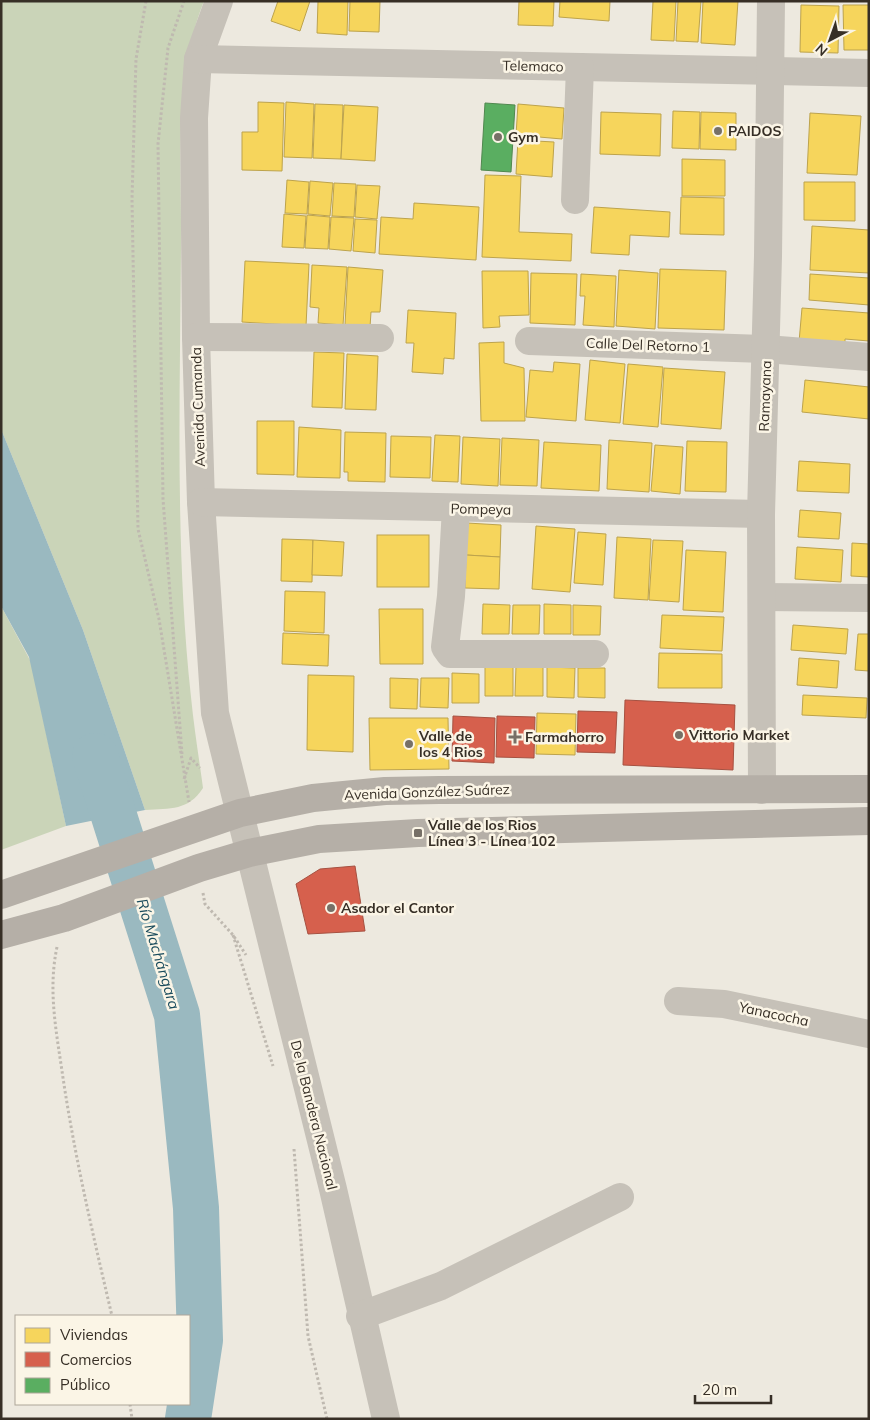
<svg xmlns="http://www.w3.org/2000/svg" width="870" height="1420" viewBox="0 0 870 1420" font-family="Mulish,sans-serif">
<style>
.green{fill:#cad4b8}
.water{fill:#9ab9c0}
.homes{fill:#f6d55c;stroke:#bda34c}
.shops{fill:#d6604d;stroke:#a65141}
.public{fill:#5aae61;stroke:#50884f}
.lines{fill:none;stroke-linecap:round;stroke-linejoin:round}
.river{stroke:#9ab9c0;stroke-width:46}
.path{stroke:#bfb9b0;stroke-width:3;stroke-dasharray:2.5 2.5;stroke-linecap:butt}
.minor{stroke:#c6c1b8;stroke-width:28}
.major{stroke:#b5afa7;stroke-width:28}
.poi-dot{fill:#777067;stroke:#fbf5e6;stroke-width:2}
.labels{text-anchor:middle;stroke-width:5;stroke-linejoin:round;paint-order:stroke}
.street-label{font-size:14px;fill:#372f26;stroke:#fbf5e6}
.poi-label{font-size:14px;font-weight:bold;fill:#372f26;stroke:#fbf5e6;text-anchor:start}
.water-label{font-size:15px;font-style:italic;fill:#194b5c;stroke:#fbf5e6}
</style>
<rect width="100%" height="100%" fill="#ede9df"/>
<g class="green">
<path d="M1,1H204C173,78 182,167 181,249C180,398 175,549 191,697C194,728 199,758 203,788C188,811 171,808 145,810L83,630L1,429Z"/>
<polygon points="1,606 31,662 66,826 1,850"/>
</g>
<polygon class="water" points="1,429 83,630 145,810 66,826 29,657 1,606"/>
<g class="homes">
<polygon points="278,1 310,1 300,31 271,21"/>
<polygon points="318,1 348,1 347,35 317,33"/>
<polygon points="350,1 380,1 379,32 349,31"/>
<polygon points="519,1 554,1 553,26 518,25"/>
<polygon points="560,1 610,1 609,21 559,17"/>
<polygon points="653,1 676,1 674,41 651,40"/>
<polygon points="678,1 701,1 698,42 676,41"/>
<polygon points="703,1 738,1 735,45 701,43"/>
<polygon points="801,5 839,6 838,53 800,52"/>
<polygon points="843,5 869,5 869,50 844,50"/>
<polygon points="258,102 284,103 282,171 242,170 242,132 258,132"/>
<polygon points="286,102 314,104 312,158 284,157"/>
<polygon points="315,104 343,105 341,159 313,158"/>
<polygon points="518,104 564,108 562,139 516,135"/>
<polygon points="344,105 378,107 375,161 341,159"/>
<polygon points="673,111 700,112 699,149 672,148"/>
<polygon points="601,112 661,114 660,156 600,154"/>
<polygon points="701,112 736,113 736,150 700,149"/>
<polygon points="810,113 861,116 857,175 807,173"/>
<polygon points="518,140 554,142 552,177 516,174"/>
<polygon points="682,159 725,160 725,196 682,196"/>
<polygon points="485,175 521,176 519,232 572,234 571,261 482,257"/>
<polygon points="287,180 309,182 307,214 285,213"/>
<polygon points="310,181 333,183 330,216 308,214"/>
<polygon points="804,182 855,182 855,221 804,220"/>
<polygon points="334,183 356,184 354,217 332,216"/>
<polygon points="357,185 380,186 377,219 355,217"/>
<polygon points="681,197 724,198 724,235 680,234"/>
<polygon points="414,203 479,207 476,260 379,254 381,217 413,219"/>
<polygon points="594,207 670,212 669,237 630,235 629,255 591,253"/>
<polygon points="284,214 306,216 304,248 282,247"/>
<polygon points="307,215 330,217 328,249 305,248"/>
<polygon points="331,217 354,218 351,251 329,249"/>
<polygon points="355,219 377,220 375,253 353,251"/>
<polygon points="812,226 869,230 869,273 810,270"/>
<polygon points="245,261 309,264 306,326 242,322"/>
<polygon points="312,265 347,267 343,325 318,323 319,308 310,307"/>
<polygon points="348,267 383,270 380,312 371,312 370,327 345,325"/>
<polygon points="660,269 726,271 724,330 658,328"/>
<polygon points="619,270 658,273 655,329 616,326"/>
<polygon points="482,271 528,271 529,315 499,316 500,327 483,328"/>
<polygon points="531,273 577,274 575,325 530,323"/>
<polygon points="581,274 616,276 614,327 583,325 585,296 580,296"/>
<polygon points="810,274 869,278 869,305 809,300"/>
<polygon points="802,308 869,313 869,341 845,339 845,346 799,342"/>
<polygon points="408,310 456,313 454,359 444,358 443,374 412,372 414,343 406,343"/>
<polygon points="504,342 504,363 524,368 525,421 481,421 479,343"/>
<polygon points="314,352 344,353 342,408 312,407"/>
<polygon points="347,354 378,356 376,410 345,409"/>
<polygon points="590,360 625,364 620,423 585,420"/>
<polygon points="554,362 580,364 576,421 526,417 530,370 553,372"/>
<polygon points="628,364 663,367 658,427 623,424"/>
<polygon points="664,368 725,372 721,429 661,424"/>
<polygon points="805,380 869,387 869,419 802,412"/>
<polygon points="257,421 294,421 294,475 257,474"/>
<polygon points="299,427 341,430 340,478 297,477"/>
<polygon points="345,432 386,433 385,482 348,481 348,472 344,472"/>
<polygon points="435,435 460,436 458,482 432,481"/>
<polygon points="391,436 431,437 430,478 390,477"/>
<polygon points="463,437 500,439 498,486 461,484"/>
<polygon points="502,438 539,440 537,486 500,485"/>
<polygon points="609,440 652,443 649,492 607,489"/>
<polygon points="687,441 727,442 726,492 685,491"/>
<polygon points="544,442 601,445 599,491 541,488"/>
<polygon points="655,445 683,447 680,494 651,491"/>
<polygon points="799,461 850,464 849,493 797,491"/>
<polygon points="800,510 841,513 839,539 798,537"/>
<polygon points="467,523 501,525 500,557 466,555"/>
<polygon points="536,526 575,529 570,592 532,589"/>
<polygon points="578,532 606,534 603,585 574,583"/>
<rect x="377" y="535" width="52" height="52"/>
<polygon points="617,537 651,539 648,600 614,598"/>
<polygon points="282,539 313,540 312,582 281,581"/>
<polygon points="313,540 344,542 342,576 312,575"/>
<polygon points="653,540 683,541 679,602 649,600"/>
<polygon points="852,543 869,544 869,577 851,576"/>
<polygon points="797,547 843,550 841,582 795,579"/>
<polygon points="686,550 726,552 723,612 683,610"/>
<polygon points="466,555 500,557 499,589 465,588"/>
<polygon points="285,591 325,592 324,633 284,631"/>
<polygon points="483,604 510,605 509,634 482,634"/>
<polygon points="544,604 571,605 571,634 544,634"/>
<polygon points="513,605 540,605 539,634 512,634"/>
<polygon points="573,605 601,606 600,635 573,635"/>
<polygon points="379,609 423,609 423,664 380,664"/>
<polygon points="662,615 724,617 722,651 660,648"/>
<polygon points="793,625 848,629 846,654 791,650"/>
<polygon points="283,633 329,635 328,666 282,664"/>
<polygon points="858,634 869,634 869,671 855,670"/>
<polygon points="659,653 722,654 722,688 658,688"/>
<polygon points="799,658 839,661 837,688 797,685"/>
<polygon points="485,666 513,667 513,696 485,696"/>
<polygon points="516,666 543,667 543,696 515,696"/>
<polygon points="547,667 575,668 574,698 547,697"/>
<polygon points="578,668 605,668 605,698 578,697"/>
<polygon points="452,673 479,674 479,703 452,703"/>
<polygon points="308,675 354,676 353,752 307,750"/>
<polygon points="390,678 418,679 417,709 390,708"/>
<polygon points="421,678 449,678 448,708 420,707"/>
<polygon points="803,695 867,698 866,718 802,715"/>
<polygon points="537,713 576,714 575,755 536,754"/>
<polygon points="369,718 448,718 449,769 370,770"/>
</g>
<g class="shops">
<polygon points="625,700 735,705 733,770 623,765"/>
<polygon points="578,711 617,712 615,753 577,752"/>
<polygon points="453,716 495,718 494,763 452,761"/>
<polygon points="497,716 535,717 534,758 496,757"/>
<polygon points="355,866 365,931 308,934 296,884 320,869"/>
</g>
<polygon class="public" points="485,103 515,105 511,172 481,170"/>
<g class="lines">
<polyline class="river" points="95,756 177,1015 196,1208 200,1340 188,1419"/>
<g class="path">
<polyline points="146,1 136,59 132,199 138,529 159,619 189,802"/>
<polyline points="182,754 163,499 158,144 168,48 184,1"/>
<polyline points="184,779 191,758 200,768"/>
<polyline points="203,893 205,904 233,935 246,955"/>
<polyline points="233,935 273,1066"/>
<path d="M57,947C48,989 56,1030 62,1071C74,1154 93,1235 112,1316"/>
<polyline points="294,1149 308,1336 327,1419"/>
<polyline points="130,1404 132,1419"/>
</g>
<g class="minor">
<polyline points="219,1 198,59 194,118 196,337 201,502 215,713 333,1189 386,1419"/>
<polyline points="198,59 869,73"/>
<polyline points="575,200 580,67"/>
<polyline points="196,337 380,338"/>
<polyline points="529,341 766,349 869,357"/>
<polyline points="201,502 761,514"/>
<polyline points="456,508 451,596 445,647 450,654 595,654"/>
<polyline points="763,597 869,598"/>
<polyline points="762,790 761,514 768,256 771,1"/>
<polyline points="678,1001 724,1004 869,1034"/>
<polyline points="360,1316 441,1286 620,1197"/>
</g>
<g class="major">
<polyline points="1,895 240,813 313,798 385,791 439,790 869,789"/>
<polyline points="1,935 64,918 199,868 249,853 319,839 418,833 869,821"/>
</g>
</g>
<g class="poi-dot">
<circle cx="718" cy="131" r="5"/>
<circle cx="498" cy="137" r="5"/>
<circle cx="679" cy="735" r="5"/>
<path d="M512.5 729.5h5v5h5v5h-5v5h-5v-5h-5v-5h5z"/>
<circle cx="409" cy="744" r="5"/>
<rect x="413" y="828" width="10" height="10" rx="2.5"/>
<circle cx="331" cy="908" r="5"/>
</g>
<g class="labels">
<g class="street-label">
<text transform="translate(533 66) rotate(1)" y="5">Telemaco</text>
<text transform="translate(648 345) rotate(2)" y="5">Calle Del Retorno 1</text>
<text transform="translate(765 396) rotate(-88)" y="5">Ramayana</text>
<text transform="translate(198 407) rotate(-92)" y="5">Avenida Cumanda</text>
<text transform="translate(481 509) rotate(1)" y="5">Pompeya</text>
<text transform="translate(427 792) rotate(-2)" y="5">Avenida González Suárez</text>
<text transform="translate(774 1014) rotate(12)" y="5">Yanacocha</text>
<text transform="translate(314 1115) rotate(76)" y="5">De la Bandera Nacional</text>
</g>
<g class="poi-label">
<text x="728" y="136">PAIDOS</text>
<text x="508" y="142">Gym</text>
<text x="689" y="740">Vittorio Market</text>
<text x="419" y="741">Valle de<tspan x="419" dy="16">los 4 Rios</tspan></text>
<text x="525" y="742">Farmahorro</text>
<text x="428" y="830">Valle de los Rios<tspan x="428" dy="16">Línea 3 - Línea 102</tspan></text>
<text x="341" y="913">Asador el Cantor</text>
</g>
<g class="water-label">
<text transform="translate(158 954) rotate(73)" y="5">Río Machángara</text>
</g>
</g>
<rect width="870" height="1420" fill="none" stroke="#372f26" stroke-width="5"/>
<rect x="15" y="1315" width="175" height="90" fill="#fbf5e6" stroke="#ada699"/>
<rect x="25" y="1328" width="25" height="15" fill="#f6d55c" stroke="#ada699"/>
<text x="60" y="1340" font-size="15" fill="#372f26">Viviendas</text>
<rect x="25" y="1352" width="25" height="15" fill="#d6604d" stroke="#ada699"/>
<text x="60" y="1365" font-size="15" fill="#372f26">Comercios</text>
<rect x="25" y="1378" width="25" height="15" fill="#5aae61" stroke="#ada699"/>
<text x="60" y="1390" font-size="15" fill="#372f26">Público</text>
<g transform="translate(830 40) rotate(221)" stroke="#fbf5e6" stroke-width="4" paint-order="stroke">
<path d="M0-4L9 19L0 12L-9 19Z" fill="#372f26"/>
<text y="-8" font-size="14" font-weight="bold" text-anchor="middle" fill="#372f26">N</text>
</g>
<path d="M695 1395v8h76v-8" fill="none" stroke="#372f26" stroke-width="2.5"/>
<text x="702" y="1395" font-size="15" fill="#372f26" stroke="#fbf5e6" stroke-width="4" paint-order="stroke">20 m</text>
</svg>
